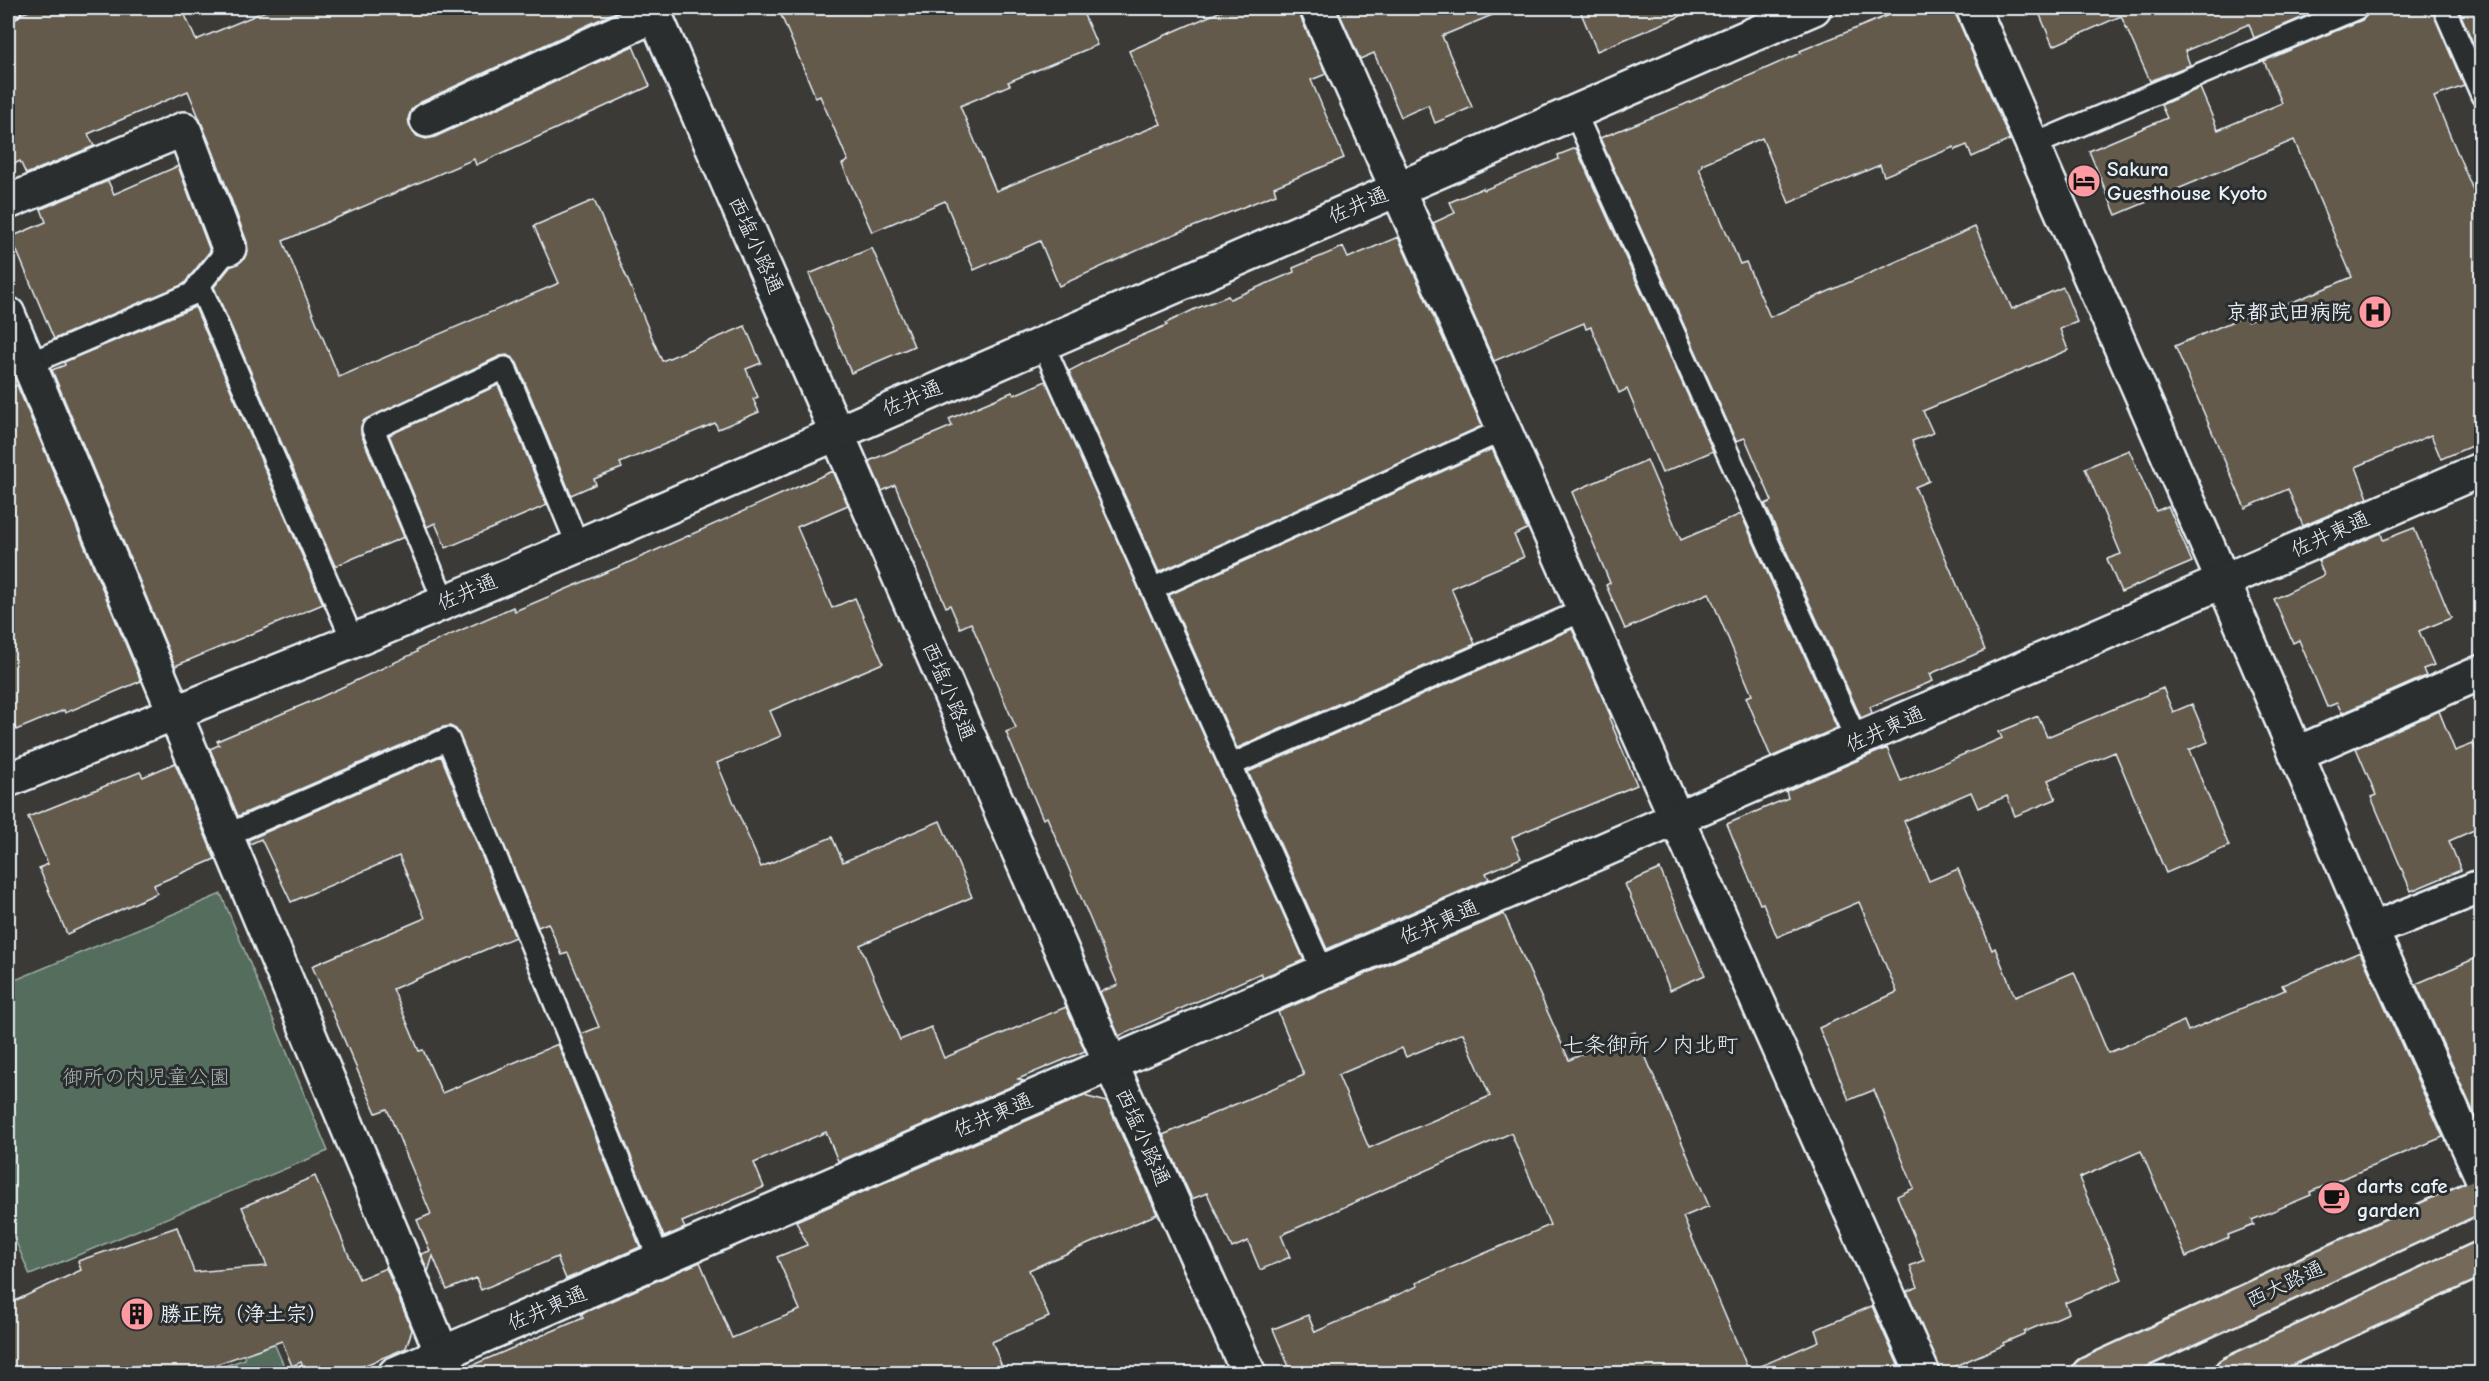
<svg xmlns="http://www.w3.org/2000/svg" width="2489" height="1381" viewBox="0 0 2489 1381" font-family="'Comic Neue','Klee One',sans-serif">
<style>
.green{fill:#546d5b;stroke:#9eafaa;stroke-width:1.5}
.building{fill:#635a4b;stroke:#e8f1f8;stroke-width:1.5;fill-rule:evenodd}
.lines{fill:none;stroke-linecap:round;stroke-linejoin:round}
.service-casing{stroke:#e8f1f8;stroke-width:26}
.minor-casing{stroke:#e8f1f8;stroke-width:38}
.tertiary-casing{stroke:#e8f1f8;stroke-width:38}
.primary-casing{stroke:#e8f1f8;stroke-width:38}
.service{stroke:#2a2d2e;stroke-width:21}
.minor{stroke:#2a2d2e;stroke-width:33}
.tertiary{stroke:#2a2d2e;stroke-width:33}
.primary{stroke:#746a5a;stroke-width:33}
.labels{text-anchor:middle;stroke-width:6;stroke-linejoin:round;paint-order:stroke}
.poi-label{font-size:21px;font-weight:bold;fill:#e8f1f8;stroke:#2a2d2e;text-anchor:start}
.street-label{font-size:21px;fill:#e8f1f8;stroke:#2a2d2e}
.park-label{font-size:21px;fill:#a5b6b1;stroke:#2a2d2e}
.neighbourhood-label{font-size:22px;fill:#e8f1f8;stroke:#2a2d2e}
</style>
<rect width="100%" height="100%" fill="#3b3a37"/>
<filter id="ink" filterUnits="userSpaceOnUse"><feTurbulence type="fractalNoise" baseFrequency=".0167" numOctaves="2"/><feDisplacementMap in="SourceGraphic" scale="12" xChannelSelector="R" yChannelSelector="G"/><feConvolveMatrix kernelMatrix="1 2 1 2 8 2 1 2 1" color-interpolation-filters="sRGB"/></filter>
<g filter="url(#ink)">
<g class="green">
<polygon points="221,894 328,1151 30,1275 8,1223 8,983"/>
<polygon points="268,1329 287,1373 201,1374 245,1359 240,1340"/>
</g>
<g class="building">
<polygon points="37,8 182,8 196,40 273,8 617,8 618,11 419,103 411,110 408,119 410,127 417,136 426,139 435,137 633,46 650,86 476,165 474,159 283,241 339,377 559,283 534,226 594,200 662,361 745,326 761,363 746,369 758,397 753,399 759,412 718,429 715,423 620,463 622,468 594,479 596,484 571,495 517,363 507,355 500,356 363,421 361,434 404,537 335,566 214,287 231,266 244,259 248,250 247,242 213,151 188,91 88,134 94,146 26,174 20,161 8,167 8,21 16,19 21,14"/>
<polygon points="778,8 1081,8 1097,45 1008,82 1010,85 960,106 996,191 1161,124 1129,51 1228,8 1299,8 1300,16 1326,74 1311,80 1344,158 1274,187 1276,194 1165,238 1059,286 1040,241 974,270 945,201 872,232 842,164 848,161 820,96 816,98"/>
<polygon points="1337,8 1509,8 1442,36 1472,107 1435,123 1428,105 1401,117 1374,53 1360,59"/>
<polygon points="1579,8 1700,8 1597,51"/>
<polygon points="1906,8 1955,8 1956,15 2010,140 1972,157 1967,145 1955,150 1954,147 1884,176 1880,165 1789,203 1762,138 1702,164 1702,166 1699,168 1740,264 1746,262 1770,317 1975,227 2012,309 2063,287 2077,322 2060,329 2068,350 1923,411 1933,433 1912,441 1929,481 1915,487 1985,650 1930,674 1933,681 1870,707 1872,713 1861,718 1765,504 1772,501 1745,438 1736,441 1600,138 1683,105 1801,53 1800,51"/>
<polygon points="2037,8 2325,8 2254,38 2249,24 2185,51 2190,65 2150,81 2121,16 2053,46"/>
<polygon points="2369,8 2431,8 2464,86 2434,97 2481,209 2481,442 2441,459 2431,435 2356,467 2368,498 2303,526 2288,489 2245,508 2175,346 2245,316 2247,321 2352,277 2294,140 2116,215 2089,151 2167,118 2161,105 2200,88 2218,130 2282,103 2264,61 2362,20 2367,15"/>
<polygon points="2458,8 2481,8 2481,62"/>
<polygon points="1576,148 1713,451 1662,473 1627,389 1619,393 1591,327 1586,329 1584,323 1494,361 1433,223 1455,213 1450,202 1483,188 1484,190 1559,159 1558,155"/>
<polygon points="178,166 210,251 184,284 54,339 11,237 46,222 41,209 108,181 114,194"/>
<polygon points="1398,237 1482,426 1159,572 1069,371 1115,347 1167,325 1166,323 1195,309 1228,296 1230,299 1294,272 1293,268 1343,247 1348,258"/>
<polygon points="872,248 914,346 851,373 809,274"/>
<polygon points="195,307 323,604 175,666 52,370 65,365 64,362"/>
<polygon points="1046,381 1304,960 1263,977 1261,973 1119,1036 1100,992 1118,985 1047,817 1043,819 1006,732 1016,728 971,623 960,628 950,605 946,607 895,485 882,491 869,461 952,426 949,419 1012,392 1014,395"/>
<polygon points="17,385 141,681 65,713 64,710 16,730 8,711 8,389"/>
<polygon points="498,385 547,505 446,548 435,523 427,527 389,435"/>
<polygon points="1492,449 1527,529 1514,535 1524,557 1451,588 1475,644 1237,748 1169,595"/>
<polygon points="2129,450 2156,511 2168,506 2192,562 2121,592 2107,559 2121,554 2085,468"/>
<polygon points="1647,460 1681,540 1741,514 1837,728 1771,757 1746,697 1752,695 1709,593 1625,629 1606,585 1610,583 1572,492"/>
<polygon points="833,471 848,505 797,527 832,608 855,598 883,663 770,711 781,736 717,763 761,867 832,837 843,862 940,821 972,897 860,945 900,1040 931,1027 944,1058 1066,1007 1085,1051 1018,1079 1024,1081 838,1161 826,1132 754,1163 764,1187 682,1222 685,1228 664,1237 581,1034 599,1027 568,953 562,955 548,923 538,927 456,729 450,726 443,727 238,816 210,749 219,745 217,741 319,698 417,652 416,650 513,607 515,611 623,565"/>
<polygon points="2414,528 2451,618 2419,631 2434,665 2423,669 2426,676 2342,713 2337,703 2327,707 2299,640 2293,643 2274,599 2324,575 2318,561 2381,533 2383,540"/>
<polygon points="1572,629 1611,717 1609,718 1637,785 1512,837 1521,858 1486,873 1489,879 1327,949 1248,772"/>
<polygon points="2163,688 2173,712 2192,704 2208,742 2189,750 2229,846 2166,873 2115,752 2048,780 2056,799 2015,816 2007,796 1978,808 1971,792 1904,821 1929,881 1958,869 1992,950 1995,948 2015,997 2074,972 2108,1053 2184,1021 2188,1031 2285,990 2282,985 2360,952 2443,1137 2310,1192 2311,1195 2252,1220 2254,1225 2228,1235 2229,1238 2186,1257 2141,1151 2079,1178 2122,1279 2065,1303 2069,1313 2024,1332 2024,1334 2003,1343 2004,1345 1941,1372 1907,1291 1918,1287 1910,1266 1924,1260 1897,1196 1914,1188 1874,1090 1849,1100 1819,1028 1897,992 1859,902 1777,937 1763,903 1760,904 1727,824 1788,798 1786,791 1887,748 1901,781 2002,738 1999,732 2038,716 2047,737"/>
<polygon points="2439,711 2455,751 2473,744 2481,763 2481,827 2449,841 2461,870 2411,891 2371,797 2376,795 2356,748"/>
<polygon points="441,756 515,937 393,989 419,1051 423,1050 442,1093 558,1044 640,1247 566,1279 557,1257 481,1290 476,1278 447,1290 433,1256 428,1272 421,1254 430,1251 417,1220 431,1214 387,1109 376,1113 312,966 425,918 399,856 291,902 261,839 250,844 248,840"/>
<polygon points="175,763 215,859 154,885 157,893 67,934 39,868 48,864 28,817 140,772 143,777"/>
<polygon points="1660,869 1705,975 1670,990 1625,884"/>
<path d="M1504,914L1569,1060L1635,1032L1709,1206L1683,1217L1749,1371L1819,1341L1815,1330L1872,1306L1902,1374H1292L1273,1329L1308,1315L1315,1332L1390,1299V1298L1418,1286L1416,1283L1550,1225L1511,1133L1281,1235L1290,1257L1260,1270L1248,1241L1232,1248L1207,1193L1192,1199L1163,1135L1304,1075L1278,1012ZM1463,1033L1490,1096L1369,1148L1338,1075L1402,1048L1406,1057Z"/>
<polygon points="2481,956 2481,1121 2478,1122 2416,984"/>
<polygon points="1084,1096 1107,1102 1157,1214 1029,1270 1049,1317 992,1342 1005,1374 469,1374 468,1367 583,1318 581,1314 700,1262 732,1338 800,1310 777,1257 807,1245 796,1221"/>
<polygon points="315,1176 359,1279 386,1268 412,1330 406,1348 344,1374 306,1374 301,1362 292,1366 282,1341 189,1374 145,1374 142,1365 106,1374 8,1374 8,1304 81,1270 78,1261 177,1227 194,1272 267,1266 242,1207"/>
</g>
<g class="lines">
<g class="service-casing">
<g id="service">
<polyline points="8,8 10,8"/>
<polyline points="2444,8 2482,95"/>
<polyline points="1574,111 1857,741"/>
<polyline points="2033,145 2357,8"/>
<polyline points="199,284 353,641"/>
<polyline points="1042,342 1323,972"/>
<polyline points="28,364 192,294 229,248"/>
<polyline points="1152,589 1503,430"/>
<polyline points="444,601 373,429 505,368 578,546"/>
<polyline points="1231,765 1584,610"/>
<polyline points="227,835 448,739 659,1259"/>
</g>
</g>
<g class="minor-casing">
<g id="minor">
<polyline points="652,8 1111,1064 1249,1374"/>
<polyline points="1317,8 1923,1374"/>
<polyline points="1973,8 2223,581 2371,930 2482,1177"/>
<polyline points="427,120 655,15"/>
<polyline points="8,202 184,129 229,248"/>
<polyline points="8,314 450,1372"/>
<polyline points="2296,754 2482,672"/>
<polyline points="2371,930 2482,886"/>
<polyline points="395,1374 2482,469"/>
</g>
</g>
<g class="tertiary-casing">
<polyline id="tertiary" points="8,780 353,641 578,546 1814,8"/>
</g>
<g class="primary-casing">
<g id="primary">
<polyline points="2089,1374 2482,1194"/>
<polyline points="2231,1374 2482,1258"/>
</g>
</g>
<use href="#service" class="service"/>
<use href="#minor" class="minor"/>
<use href="#tertiary" class="tertiary"/>
<use href="#primary" class="primary"/>
</g>
</g>
<defs>
<g id="hotel-disc" transform="scale(1.725)"><circle r="9.5" fill="#ff9aa2" stroke="#2a2d2e"/><path d="M-6-4.5h1.5V1H6V5H4.5V3h-9V5H-6ZM-4 0a1.8 1.8 0 1 1 3.6 0ZM.5 0V-2.5h3Q6-2.5 6 0Z" fill="#111"/></g>
<g id="hospital-disc" transform="scale(1.725)"><circle r="9.5" fill="#ff9aa2" stroke="#2a2d2e"/><path d="M-5-5h3v3.5h4V-5h3V5h-3V1.5h-4V5h-3Z" fill="#111"/></g>
<g id="cafe-disc" transform="scale(1.725)"><circle r="9.5" fill="#ff9aa2" stroke="#2a2d2e"/><path d="M-5.5-4.5H6V0H3Q3 3.5 0 3.5H-2.5Q-5.5 3.5-5.5 0ZM3-3.2v2h1.7v-2ZM-6 4.5H4V6H-6Z" fill="#111"/></g>
<g id="building-disc" transform="scale(1.725)"><circle r="9.5" fill="#ff9aa2" stroke="#2a2d2e"/><path d="M-4-6H4V6H1V3H-1V6H-4ZM-2.5-4.3h1.7v1.8h-1.7ZM.8-4.3h1.7v1.8H.8ZM-2.5-1h1.7V.8h-1.7ZM.8-1h1.7V.8H.8Z" fill="#111"/></g>
</defs>
<g fill-rule="evenodd">
<use href="#hotel-disc" x="2084" y="181"/>
<use href="#hospital-disc" x="2375" y="312"/>
<use href="#cafe-disc" x="2334" y="1198"/>
<use href="#building-disc" x="137" y="1314"/>
</g>
<g class="labels">
<g class="poi-label">
<text x="2107" y="176">Sakura<tspan x="2107" dy="24">Guesthouse Kyoto</tspan></text>
<text x="2352" y="319" text-anchor="end">京都武田病院</text>
<text x="2357" y="1193">darts cafe<tspan x="2357" dy="24">garden</tspan></text>
<text x="160" y="1321">勝正院（浄土宗）</text>
</g>
<g class="street-label">
<text transform="translate(1358 205) rotate(-23)" y="7">佐井通</text>
<text transform="translate(756 245) rotate(66)" y="7">西塩小路通</text>
<text transform="translate(912 398) rotate(-23)" y="7">佐井通</text>
<text transform="translate(2330 534) rotate(-24)" y="7">佐井東通</text>
<text transform="translate(467 592) rotate(-23)" y="7">佐井通</text>
<text transform="translate(949 691) rotate(67)" y="7">西塩小路通</text>
<text transform="translate(1885 729) rotate(-24)" y="7">佐井東通</text>
<text transform="translate(1439 922) rotate(-23)" y="7">佐井東通</text>
<text transform="translate(993 1115) rotate(-23)" y="7">佐井東通</text>
<text transform="translate(1143 1137) rotate(66)" y="7">西塩小路通</text>
<text transform="translate(2285 1284) rotate(-25)" y="7">西大路通</text>
<text transform="translate(547 1308) rotate(-23)" y="7">佐井東通</text>
</g>
<g class="park-label">
<text x="146" y="1084">御所の内児童公園</text>
</g>
<g class="neighbourhood-label">
<text x="1650" y="1052">七条御所ノ内北町</text>
</g>
</g>
<rect width="2489" height="1381" fill="none" stroke="#2a2d2e" stroke-width="30"/>
<rect x="15" y="15" width="2459" height="1351" fill="none" stroke="#e8f1f8" stroke-width="2" filter="url(#ink)"/>
</svg>
